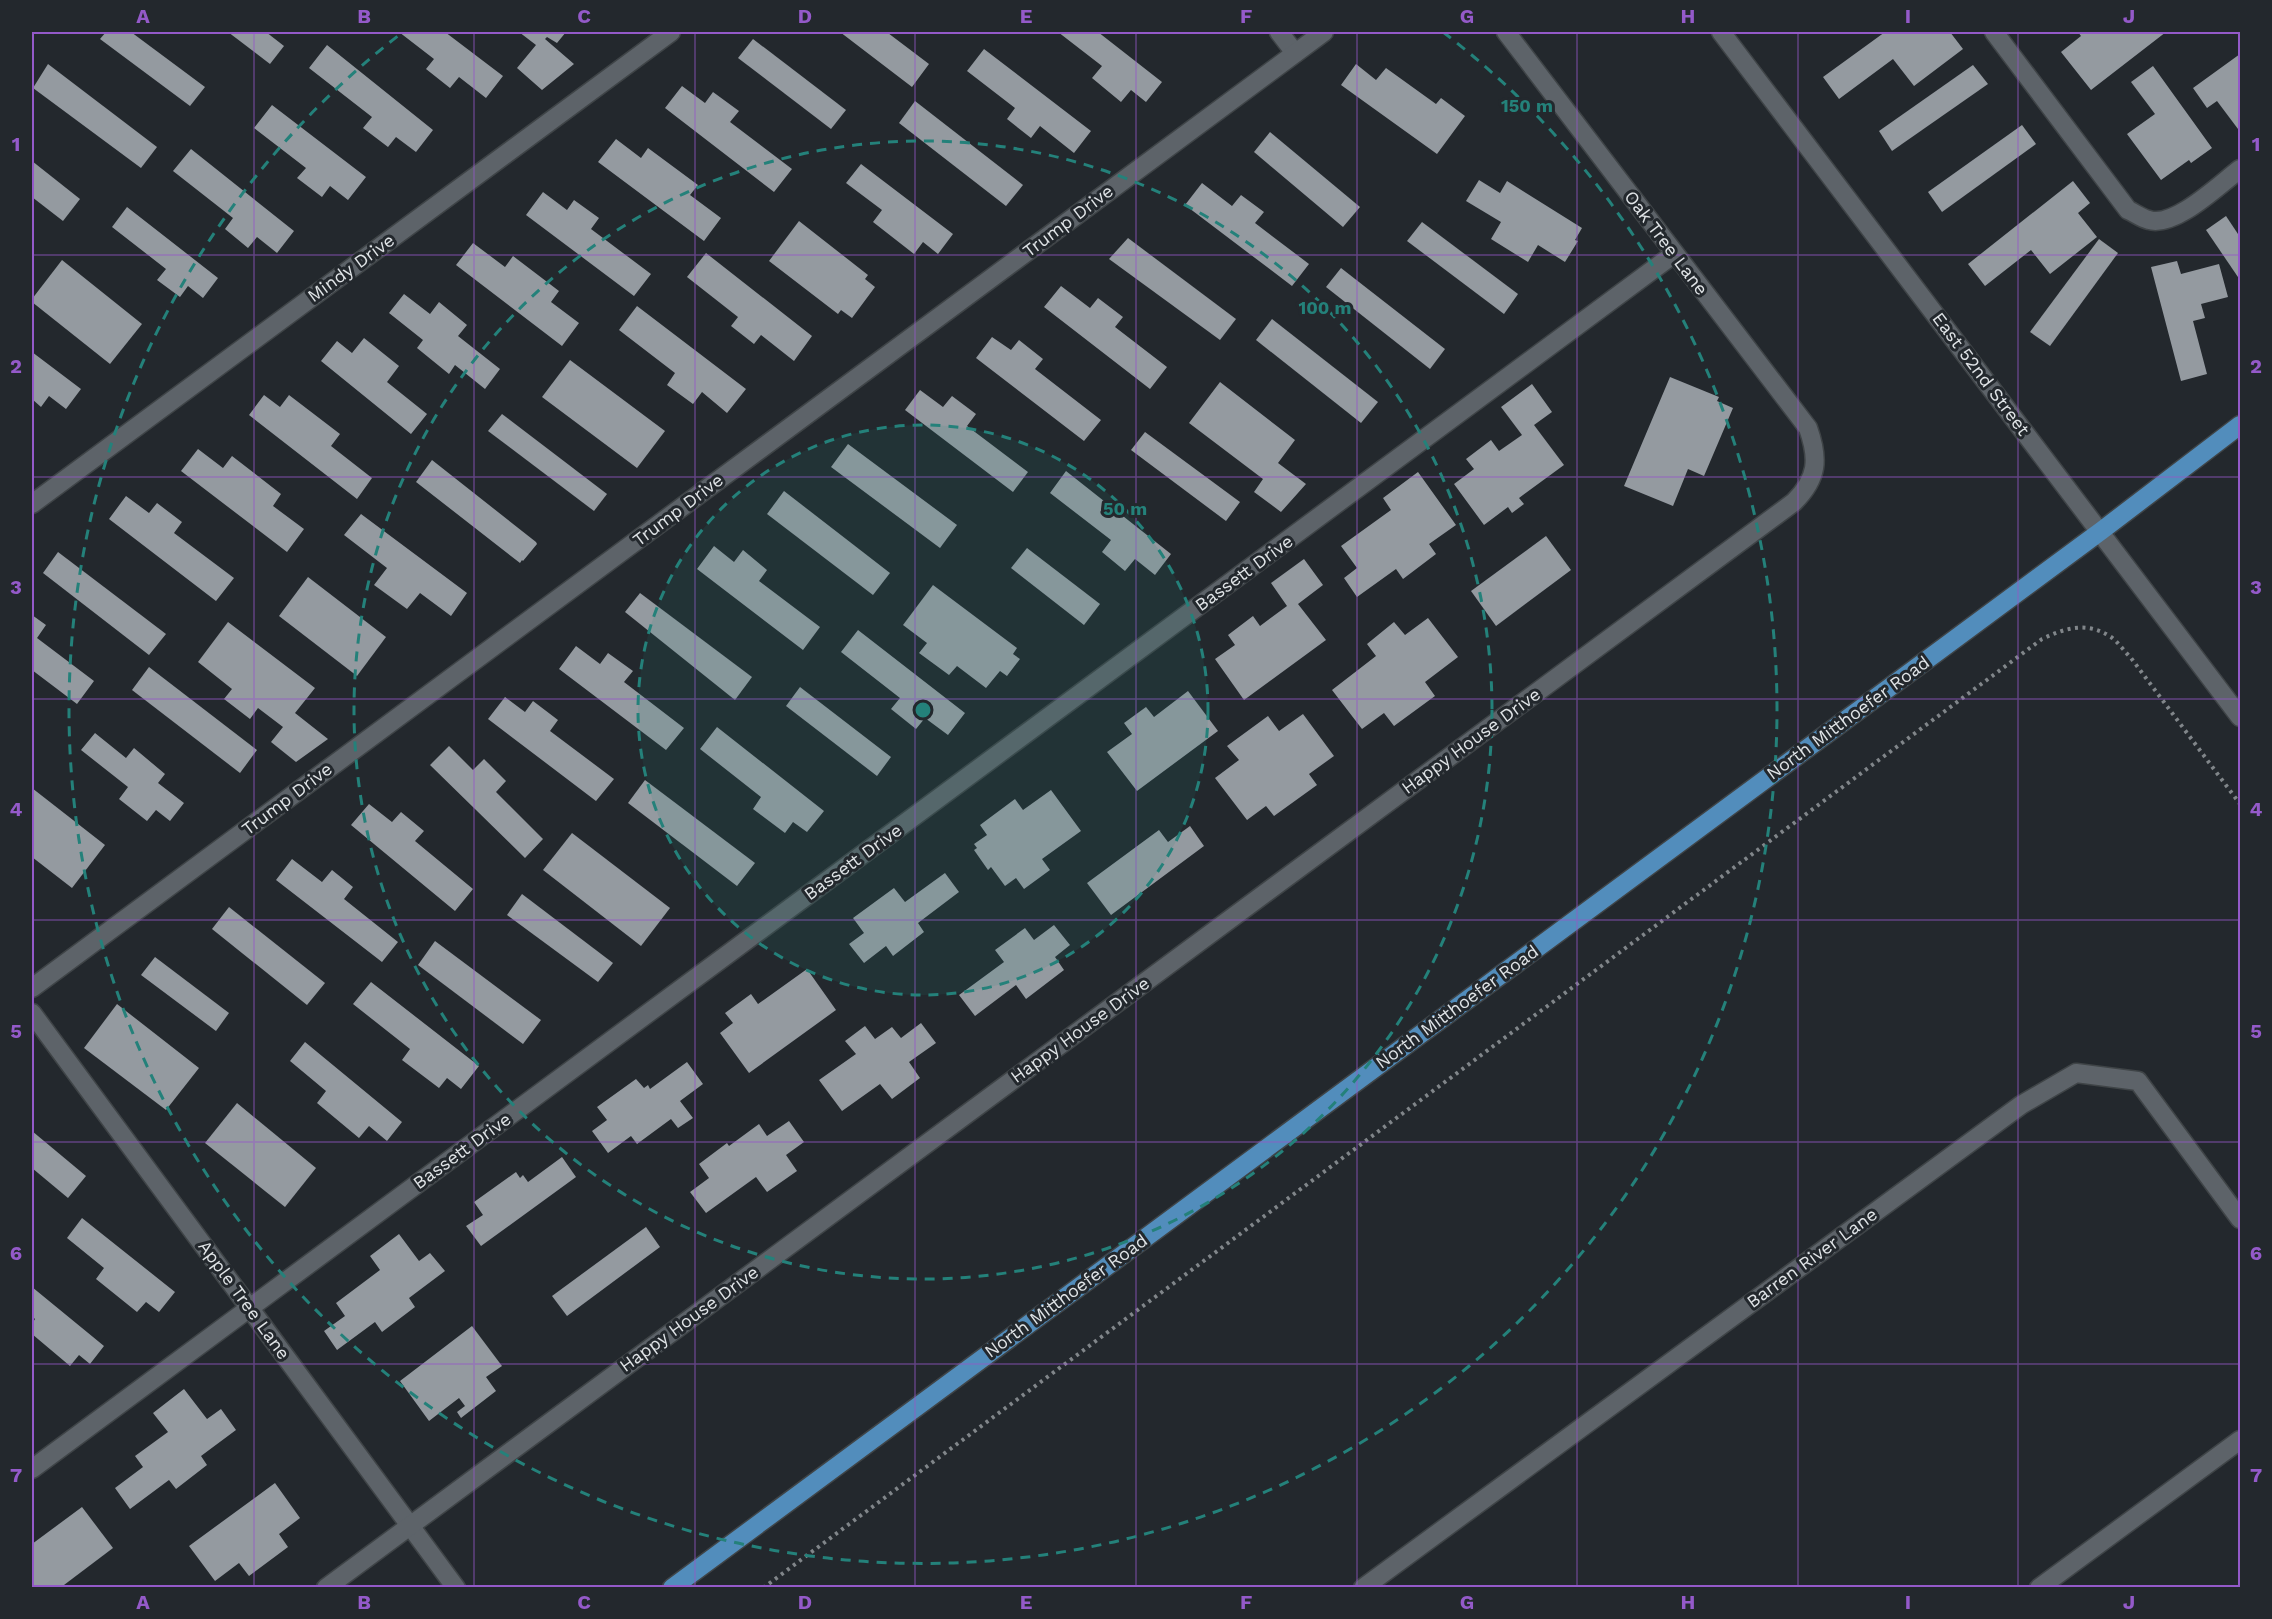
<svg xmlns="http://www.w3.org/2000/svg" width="2272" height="1619" viewBox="0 0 2272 1619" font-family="'Work Sans',sans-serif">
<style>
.building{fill:#949aa0}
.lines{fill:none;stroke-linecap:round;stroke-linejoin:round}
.minor-casing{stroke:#3f4447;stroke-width:21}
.major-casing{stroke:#3f4447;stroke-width:21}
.path{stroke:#81868a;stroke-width:4;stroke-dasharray:3 4.5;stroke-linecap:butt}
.minor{stroke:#5d6369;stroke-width:18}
.major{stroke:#528dbc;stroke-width:18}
.grid{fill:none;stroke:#945ac9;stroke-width:1.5;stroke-opacity:0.55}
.ring{fill:none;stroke:#24817a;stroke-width:3;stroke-dasharray:10 8}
.labels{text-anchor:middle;stroke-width:6;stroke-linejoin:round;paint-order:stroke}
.street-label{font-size:18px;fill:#e0e4e7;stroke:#23282d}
.centre{fill:#24817a;stroke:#23282d;stroke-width:3}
.ring-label{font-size:18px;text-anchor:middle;font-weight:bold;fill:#24817a;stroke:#23282d;stroke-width:6;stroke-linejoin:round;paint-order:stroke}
.neatline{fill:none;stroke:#945ac9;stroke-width:2}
.grid-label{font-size:20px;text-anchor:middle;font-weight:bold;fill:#945ac9}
</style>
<rect width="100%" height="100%" fill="#23282d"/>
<g class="building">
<polygon points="106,32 131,32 205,87 190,106 100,39"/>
<polygon points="228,32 266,32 284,46 270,64"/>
<polygon points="399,32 445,32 503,76 486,98 459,77 450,88 426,69 434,59"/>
<polygon points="519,32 566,32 557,43 547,37 545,39 574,64 542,90 517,68 536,45"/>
<polygon points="840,32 889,32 888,33 929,64 912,87"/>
<polygon points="1058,32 1098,32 1162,82 1146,102 1131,90 1121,102 1092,78 1102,66"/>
<polygon points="1885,32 1950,32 1963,49 1914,86 1893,59 1839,99 1823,77"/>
<polygon points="2078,32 2166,32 2091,90 2061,52 2081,36"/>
<polygon points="753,39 846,110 831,129 738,58"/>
<polygon points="327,45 433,130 416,152 396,137 388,147 363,128 372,117 309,68"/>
<polygon points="984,49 1091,131 1074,153 1040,126 1031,138 1007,119 1015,108 967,71"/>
<polygon points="2240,54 2240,127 2238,129 2217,101 2207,108 2193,88"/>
<polygon points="48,64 157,147 141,168 33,88"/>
<polygon points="1356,64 1376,80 1386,68 1436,104 1441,98 1465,116 1437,154 1341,85"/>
<polygon points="1973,65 1988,84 1892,151 1879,131"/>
<polygon points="2153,66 2212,148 2191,163 2189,160 2161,180 2127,134 2155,114 2131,82"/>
<polygon points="682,86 705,103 713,92 739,111 730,122 792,169 774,192 665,108"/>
<polygon points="915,101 1023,185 1006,206 899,123"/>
<polygon points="272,105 366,177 348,200 330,186 322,197 297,178 306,168 254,128"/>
<polygon points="2022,125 2036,144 1942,212 1928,192"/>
<polygon points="1270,132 1360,207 1343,227 1254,152"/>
<polygon points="616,139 641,158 648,148 698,185 690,195 721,218 704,241 598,162"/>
<polygon points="191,149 294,231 277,253 257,237 248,248 225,229 233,218 173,171"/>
<polygon points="32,161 80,199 63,221 32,197"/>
<polygon points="861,164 953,234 938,254 923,242 914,254 873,222 882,210 846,183"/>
<polygon points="1479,180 1500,193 1507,181 1582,228 1575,240 1578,241 1565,262 1538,245 1528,262 1491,239 1501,222 1466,201"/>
<polygon points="2073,181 2090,203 2078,213 2097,237 2050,274 2031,250 1985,286 1968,264"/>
<polygon points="1202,183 1232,206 1241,195 1264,212 1255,223 1309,264 1292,286 1185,205"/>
<polygon points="543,192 567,210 574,200 599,218 591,229 651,274 634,296 526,215"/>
<polygon points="127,207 218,278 203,298 188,286 180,297 157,280 166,269 112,227"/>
<polygon points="2226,216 2240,237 2240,280 2206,230"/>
<polygon points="799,221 868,275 865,279 875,287 852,318 841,310 838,314 769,261"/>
<polygon points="1422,222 1518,294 1504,314 1407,241"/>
<polygon points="1128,238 1236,319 1220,340 1109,259"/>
<polygon points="2099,239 2118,253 2050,346 2030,332"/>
<polygon points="473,243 505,267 513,256 559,291 551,302 579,323 562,346 456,265"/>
<polygon points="706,253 812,336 794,361 761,335 754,344 731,326 738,317 687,277"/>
<polygon points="62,260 142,324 110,364 32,302 32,299"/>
<polygon points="2177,261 2181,274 2219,264 2228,297 2201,304 2205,318 2193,321 2207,374 2181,381 2151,267"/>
<polygon points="1341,268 1445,349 1430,369 1326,287"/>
<polygon points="1061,286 1090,308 1098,298 1123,317 1115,327 1167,367 1150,389 1044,307"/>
<polygon points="404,294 430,314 439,302 467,325 458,336 500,369 485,389 455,365 449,374 417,348 423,340 389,313"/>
<polygon points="637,306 746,389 727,413 702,392 693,404 667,385 675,373 619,330"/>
<polygon points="1272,319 1378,402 1361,423 1256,340"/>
<polygon points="992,337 1011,350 1019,340 1043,359 1035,369 1101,420 1084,441 976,358"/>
<polygon points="364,338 399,366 387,382 427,414 411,434 321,361 337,341 352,353"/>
<polygon points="32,352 81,389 66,409 49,396 41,407 32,399"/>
<polygon points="570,360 665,431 637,468 542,397"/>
<polygon points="1670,377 1719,397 1717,401 1733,408 1704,476 1688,469 1673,506 1624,486"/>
<polygon points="1220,382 1295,440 1278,463 1306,484 1281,512 1254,492 1263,479 1189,423"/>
<polygon points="1532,384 1552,412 1534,425 1564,465 1519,498 1524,504 1512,513 1508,507 1484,525 1454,484 1474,469 1466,459 1491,440 1499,451 1522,435 1501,407"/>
<polygon points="920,390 943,407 952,396 976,414 967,426 1028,472 1013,492 905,410"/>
<polygon points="264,395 280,407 289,395 340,434 331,446 372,478 357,499 249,415"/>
<polygon points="502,414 607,494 594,511 488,431"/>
<polygon points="1145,432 1240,502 1226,521 1131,450"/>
<polygon points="848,444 957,525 940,548 831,467"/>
<polygon points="198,449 223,468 232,456 281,494 273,506 304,529 287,552 181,471"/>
<polygon points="432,460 536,542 537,544 523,561 522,560 520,563 416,482"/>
<polygon points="1066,471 1171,554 1155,575 1135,559 1125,571 1102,552 1111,540 1050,493"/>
<polygon points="1418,472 1456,525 1429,544 1436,554 1403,579 1396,569 1357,597 1344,578 1357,568 1341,546 1391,510 1383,498"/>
<polygon points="784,491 890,573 873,595 767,514"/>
<polygon points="126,496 149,513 157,503 182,522 174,533 234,578 216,601 109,519"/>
<polygon points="361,514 467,593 451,616 420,593 407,609 374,585 387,568 344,535"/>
<polygon points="1546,536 1571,570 1496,626 1471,591"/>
<polygon points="714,546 734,562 743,550 767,570 759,581 820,627 803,650 697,569"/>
<polygon points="1027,548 1100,604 1084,625 1011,568"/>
<polygon points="58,552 166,634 149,655 43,573"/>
<polygon points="1304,559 1323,585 1298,604 1326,640 1244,700 1215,659 1235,645 1228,635 1253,616 1260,626 1287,606 1271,583"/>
<polygon points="308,577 386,637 357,676 279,616"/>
<polygon points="933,585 1017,648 1013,654 1020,659 1007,676 1000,671 986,688 957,666 949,675 919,653 927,643 903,625"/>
<polygon points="640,593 752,677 735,700 625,612"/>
<polygon points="32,615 46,625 37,638 94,681 77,704 32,670"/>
<polygon points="1428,618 1458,657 1425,682 1435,696 1394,726 1384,713 1362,729 1332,690 1376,656 1367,644 1394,622 1405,635"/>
<polygon points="228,622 315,688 295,713 328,739 296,762 271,742 283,727 258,708 250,719 224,699 232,689 198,662"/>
<polygon points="858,630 965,713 948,735 925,718 916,729 891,709 900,698 841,652"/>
<polygon points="576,646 600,664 608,653 633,671 624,682 684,728 666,750 559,669"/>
<polygon points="149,667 257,750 240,773 132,690"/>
<polygon points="800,687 891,757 877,776 786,706"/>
<polygon points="1188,691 1218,731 1137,791 1107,752 1132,734 1124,723 1146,707 1154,717"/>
<polygon points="505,697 525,712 533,701 558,720 550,731 614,779 596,801 488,719"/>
<polygon points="1303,714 1334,756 1309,774 1317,785 1274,816 1266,806 1247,820 1215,778 1239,760 1227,746 1268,716 1279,731"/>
<polygon points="717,727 824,811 807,832 793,822 785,833 753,809 761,797 700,749"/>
<polygon points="95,733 126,758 134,748 165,774 158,783 184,803 170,821 156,810 147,821 119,799 128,787 81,750"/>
<polygon points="449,746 473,770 484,759 506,781 496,792 543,839 525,858 430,765"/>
<polygon points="645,780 755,863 737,886 628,803"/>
<polygon points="32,788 105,845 72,888 32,857"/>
<polygon points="1051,790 1081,831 1042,859 1050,870 1024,889 1016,878 1005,886 991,867 988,870 974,850 977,848 974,844 987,835 980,825 1015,799 1023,810"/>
<polygon points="369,804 392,822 401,812 424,831 415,841 473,889 455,911 351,825"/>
<polygon points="1190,826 1204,846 1111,915 1087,883 1159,830 1168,842"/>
<polygon points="572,833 670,908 641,946 543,870"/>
<polygon points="292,859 322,882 332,870 353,887 344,899 398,942 382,962 276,880"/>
<polygon points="945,873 959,892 918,923 924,932 893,956 886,946 864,963 849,944 864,933 853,918 894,888 905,902"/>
<polygon points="522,894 613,963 598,982 507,915"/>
<polygon points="229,907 325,983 307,1005 212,929"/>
<polygon points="1054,925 1070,945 1055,957 1064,970 1026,999 1016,985 975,1016 959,995 1004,962 995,950 1025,928 1034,940"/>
<polygon points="435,941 541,1020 523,1044 418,965"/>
<polygon points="155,957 229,1013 216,1031 141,975"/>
<polygon points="807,969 836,1010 749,1073 720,1033 733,1023 725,1013 751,994 758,1004"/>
<polygon points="371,982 479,1066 461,1089 447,1078 439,1088 402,1060 410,1049 353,1004"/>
<polygon points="117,1004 199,1068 166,1110 84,1048"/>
<polygon points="921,1023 936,1043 909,1062 920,1078 892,1099 880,1084 842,1111 819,1080 856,1054 845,1041 865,1026 875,1039 892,1027 901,1038"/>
<polygon points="305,1042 402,1122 387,1141 369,1126 359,1138 317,1103 326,1091 290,1061"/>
<polygon points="687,1062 703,1084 680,1101 693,1118 678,1128 671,1119 637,1144 631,1136 608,1153 592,1131 607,1120 597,1107 636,1079 644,1088 648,1085 650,1089"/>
<polygon points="237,1103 316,1168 285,1207 205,1143"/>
<polygon points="789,1121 804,1142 786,1155 797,1171 767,1192 756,1177 706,1213 690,1192 709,1178 699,1164 727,1143 729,1146 759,1124 767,1136"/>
<polygon points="32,1131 86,1176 68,1198 32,1168"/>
<polygon points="562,1157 576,1177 481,1246 466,1226 483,1215 474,1202 516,1172 520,1178 523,1175 528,1182"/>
<polygon points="82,1218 175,1292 159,1312 146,1302 137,1312 96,1279 104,1268 67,1238"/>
<polygon points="646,1227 660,1247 567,1316 552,1296"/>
<polygon points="399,1234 419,1261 430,1253 445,1271 409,1298 415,1307 382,1332 375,1322 337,1350 324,1331 345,1316 336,1303 380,1270 370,1256"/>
<polygon points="32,1287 104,1346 90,1364 79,1355 70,1366 32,1334 32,1324 35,1319 32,1316"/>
<polygon points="472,1326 502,1366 486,1377 496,1391 461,1418 457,1412 465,1406 459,1398 429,1421 400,1381"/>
<polygon points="184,1389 207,1419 221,1409 236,1430 201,1456 207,1465 176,1489 169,1480 130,1509 115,1488 143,1467 135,1456 168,1432 153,1413"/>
<polygon points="275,1483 300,1518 279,1534 288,1547 249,1576 239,1563 215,1581 189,1546"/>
<polygon points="82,1507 113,1548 60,1588 32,1588 32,1544"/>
</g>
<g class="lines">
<g class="minor-casing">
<g id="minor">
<polyline points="1279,32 1295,53"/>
<polyline points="1721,32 2240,717"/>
<path d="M1994,32L2128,210C2135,213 2141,218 2149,220C2175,228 2220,184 2240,169"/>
<polyline points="32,504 671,32"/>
<polyline points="32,988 1324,32"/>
<polyline points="32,1013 456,1588"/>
<polyline points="32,1469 1674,254"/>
<path d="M326,1588L1794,502C1818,478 1819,459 1808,428L1506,32"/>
<polyline points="1363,1588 2021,1105 2076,1073 2138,1081 2240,1219"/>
<polyline points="2039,1588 2240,1440"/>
</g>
</g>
<g class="major-casing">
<polyline id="major" points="672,1588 2101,531 2240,425"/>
</g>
<path class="path" d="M763,1588L2042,639C2065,628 2087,621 2111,637C2118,642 2125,652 2131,658L2240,804"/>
<use href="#minor" class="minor"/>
<use href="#major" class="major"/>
</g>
<path class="grid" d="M254,32V1588M474,32V1588M695,32V1588M915,32V1588M1136,32V1588M1357,32V1588M1577,32V1588M1798,32V1588M2018,32V1588M32,255H2240M32,477H2240M32,699H2240M32,920H2240M32,1142H2240M32,1364H2240"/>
<circle cx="923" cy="710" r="285" fill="#24817a" fill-opacity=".12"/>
<g class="ring">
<circle cx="923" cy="710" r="285"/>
<circle cx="923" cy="710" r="569"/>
<path d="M1443 32A854 854 0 1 1 403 32"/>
</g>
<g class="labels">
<g class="street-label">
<text transform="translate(1068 221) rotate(-37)" y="6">Trump Drive</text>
<text transform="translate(1666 243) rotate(53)" y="6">Oak Tree Lane</text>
<text transform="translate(351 268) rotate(-36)" y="6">Mindy Drive</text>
<text transform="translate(1981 374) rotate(53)" y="6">East 52nd Street</text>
<text transform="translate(678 510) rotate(-37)" y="6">Trump Drive</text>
<text transform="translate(1244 573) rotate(-36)" y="6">Bassett Drive</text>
<text transform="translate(1848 718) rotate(-36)" y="6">North Mitthoefer Road</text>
<text transform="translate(1471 741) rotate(-36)" y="6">Happy House Drive</text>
<text transform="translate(287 799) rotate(-37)" y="6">Trump Drive</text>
<text transform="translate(853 862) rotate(-36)" y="6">Bassett Drive</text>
<text transform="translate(1457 1007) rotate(-36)" y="6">North Mitthoefer Road</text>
<text transform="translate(1080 1030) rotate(-36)" y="6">Happy House Drive</text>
<text transform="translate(462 1151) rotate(-36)" y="6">Bassett Drive</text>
<text transform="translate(1812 1258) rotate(-36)" y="6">Barren River Lane</text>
<text transform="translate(1066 1296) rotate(-36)" y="6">North Mitthoefer Road</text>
<text transform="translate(244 1300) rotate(54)" y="6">Apple Tree Lane</text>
<text transform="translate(689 1319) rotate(-36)" y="6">Happy House Drive</text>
</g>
</g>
<circle cx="923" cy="710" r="9" class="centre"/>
<g class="ring-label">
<text x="1527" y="112">150 m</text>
<text x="1325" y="314">100 m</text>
<text x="1125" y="515">50 m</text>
</g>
<rect width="2272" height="1619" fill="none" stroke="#23282d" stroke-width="66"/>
<rect x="33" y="33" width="2206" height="1553" class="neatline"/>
<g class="grid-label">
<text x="143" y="23">A</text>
<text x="364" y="23">B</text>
<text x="584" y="23">C</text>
<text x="805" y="23">D</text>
<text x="1026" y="23">E</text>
<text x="1246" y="23">F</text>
<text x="1467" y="23">G</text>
<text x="1688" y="23">H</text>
<text x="1908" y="23">I</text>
<text x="2129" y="23">J</text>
<text x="16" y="151">1</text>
<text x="2256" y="151">1</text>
<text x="16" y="373">2</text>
<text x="2256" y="373">2</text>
<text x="16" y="594">3</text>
<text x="2256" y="594">3</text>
<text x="16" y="816">4</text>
<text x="2256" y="816">4</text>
<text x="16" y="1038">5</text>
<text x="2256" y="1038">5</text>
<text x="16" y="1260">6</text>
<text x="2256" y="1260">6</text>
<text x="16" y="1482">7</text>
<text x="2256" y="1482">7</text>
<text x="143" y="1609">A</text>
<text x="364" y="1609">B</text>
<text x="584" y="1609">C</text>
<text x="805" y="1609">D</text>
<text x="1026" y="1609">E</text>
<text x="1246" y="1609">F</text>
<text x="1467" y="1609">G</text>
<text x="1688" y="1609">H</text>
<text x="1908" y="1609">I</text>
<text x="2129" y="1609">J</text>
</g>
</svg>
